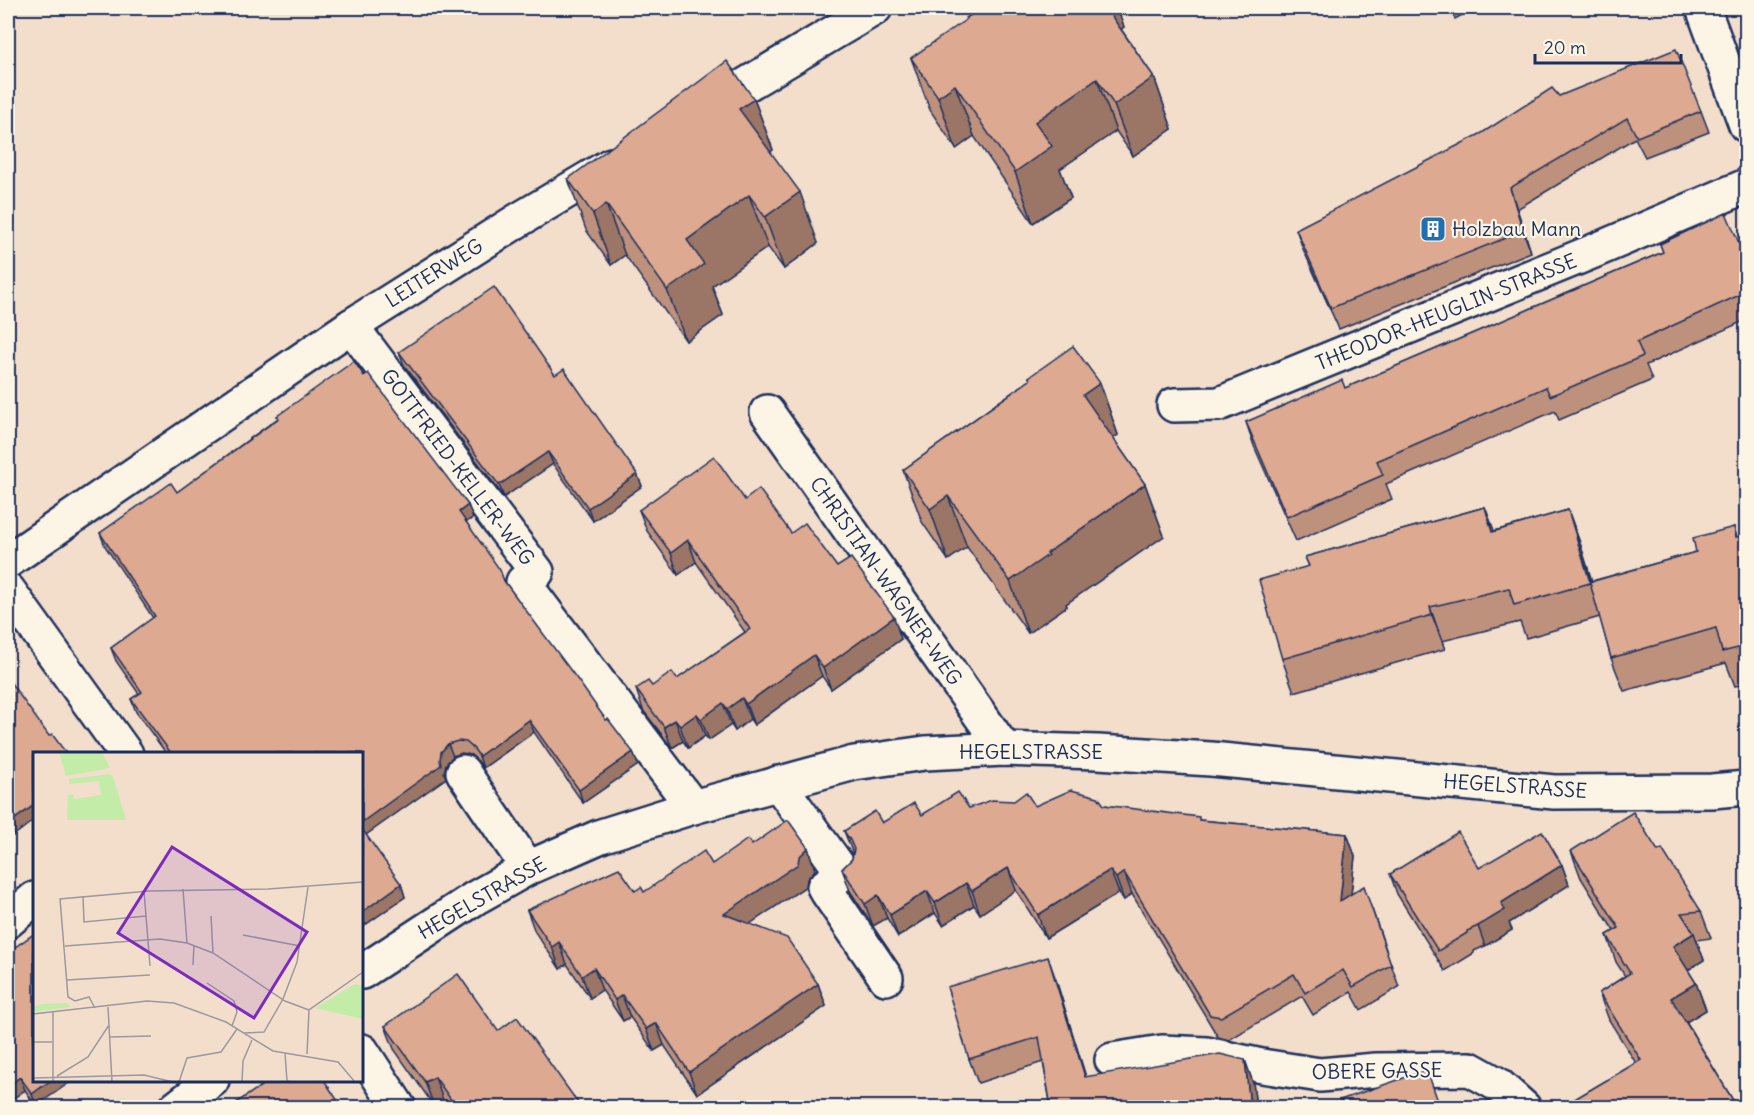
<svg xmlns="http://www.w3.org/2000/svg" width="1754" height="1115" viewBox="0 0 1754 1115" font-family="Delius,sans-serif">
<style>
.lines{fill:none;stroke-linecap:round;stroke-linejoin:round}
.minor-casing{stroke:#1b2f5e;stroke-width:38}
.minor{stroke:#fcf5e5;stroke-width:33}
.wall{fill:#be917d;stroke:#1b2f5e;stroke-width:1.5}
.shaded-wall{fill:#9b7666;stroke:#1b2f5e;stroke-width:1.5}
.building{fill:#dda991;stroke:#1b2f5e;stroke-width:1.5}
.labels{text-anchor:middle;stroke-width:4.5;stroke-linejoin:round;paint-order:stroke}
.poi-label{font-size:20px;fill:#1b2f5e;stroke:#fcf5e5;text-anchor:start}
.street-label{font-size:20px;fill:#1b2f5e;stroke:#fcf5e5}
.inset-road{fill:none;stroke:#9d98a0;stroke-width:1.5}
.view{fill:#7b2cbf;fill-opacity:0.15;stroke:#7b2cbf;stroke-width:3}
.inset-edge{fill:none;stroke:#1b2f5e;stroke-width:3}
</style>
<rect width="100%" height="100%" fill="#f3decc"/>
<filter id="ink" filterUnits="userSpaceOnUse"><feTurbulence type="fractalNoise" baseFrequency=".0167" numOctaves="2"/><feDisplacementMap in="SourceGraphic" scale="12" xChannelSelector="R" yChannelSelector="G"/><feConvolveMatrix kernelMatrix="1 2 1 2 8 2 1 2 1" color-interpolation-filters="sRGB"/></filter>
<g filter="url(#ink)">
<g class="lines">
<g class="minor-casing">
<g id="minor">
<polyline points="1703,8 1746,125"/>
<polyline points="707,108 875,8"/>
<polyline points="351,326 537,572 523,582 693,807"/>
<polyline points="1174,405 1219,404 1594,251 1746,186"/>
<polyline points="767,412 1004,749"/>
<polyline points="8,561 351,326 517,221 611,165"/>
<polyline points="8,590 126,754"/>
<polyline points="463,772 528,868"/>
<polyline points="778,783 843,873 824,887 886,978"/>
<polyline points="8,921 34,899"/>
<polyline points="362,972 475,898 528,868 601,836 693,807 854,763 925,753 1004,749 1098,752 1211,759 1554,792 1712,791 1746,788"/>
<polyline points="362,1051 399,1108"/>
<polyline points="1112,1060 1162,1052 1207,1054 1262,1066 1320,1075 1376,1070 1470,1069 1497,1084 1524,1108"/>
<polyline points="176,1108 212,1080"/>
</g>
</g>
<use href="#minor" class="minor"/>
</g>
<g class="wall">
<polygon points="982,8 1117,8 1124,27 1121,29 1154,77 1172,129 1133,156 1116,131 1060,169 1071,198 1033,223 974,136 956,149 930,110 911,58 967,20"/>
<polygon points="1449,8 1475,8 1455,19"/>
<polygon points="1559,96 1701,111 1709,132 1645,157 1635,138 1517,209 1531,252 1339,329 1303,249 1296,229"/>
<polygon points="754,99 773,150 770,152 818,243 784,269 768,247 712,286 723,315 686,341 625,255 611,265 586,230 568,179"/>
<polygon points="1660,244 1746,259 1746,320 1646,365 1652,380 1559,420 1555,411 1386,484 1392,499 1296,541 1254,446 1246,422 1345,388 1663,252"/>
<polygon points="399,352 555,375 637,474 642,486 593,521 553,464 504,497 404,365"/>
<polygon points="364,376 468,505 473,518 466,522 505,582 638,765 583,803 534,732 483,768 478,761 471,755 462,753 453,756 446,764 444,773 446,778 365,835 401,884 405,897 362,927 362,753 166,753 136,712 131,699 139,694 116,661 111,648 153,618 105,546 100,533 177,492 278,418 277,416"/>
<polygon points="1029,377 1100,383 1118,435 1113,438 1145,484 1164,536 1066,604 1067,606 1028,633 967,547 948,560 922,522 903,470 1030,380"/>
<polygon points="745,500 837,567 901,639 831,689 822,676 754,725 750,719 735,731 731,725 709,740 705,736 688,748 683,741 672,748 643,710 636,689 652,686 677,679 745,632 696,562 678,575 647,531 639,510"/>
<polygon points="1485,507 1494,531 1568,510 1580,543 1592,581 1696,552 1734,527 1737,537 1746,535 1746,683 1735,686 1726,663 1624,691 1611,658 1600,617 1526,638 1520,622 1442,641 1445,649 1294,692 1282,659 1309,566 1305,557"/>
<polygon points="1104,805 1200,820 1347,834 1355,856 1351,894 1372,909 1399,987 1361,1010 1351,992 1313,1015 1302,996 1229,1040 1218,1037 1132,894 1124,900 1119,893 1046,938 1016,890 980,914 974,905 943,925 935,913 898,937 887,918 873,926 850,891 842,869 852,859 853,854 844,831 922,815 969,808"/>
<polygon points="752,845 808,848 815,870 807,879 806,886 749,924 818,984 826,1006 697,1094 664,1045 654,1051 630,1017 623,1021 602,990 590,998 567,964 560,969 535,932 527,910 635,891 644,892 712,864"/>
<polygon points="1571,851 1658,851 1701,911 1711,938 1696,940 1704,960 1688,970 1696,983 1706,1010 1686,1022 1737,1107 1576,1107 1573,1100 1636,1063 1609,1020 1599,993 1625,976 1616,962 1607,935 1614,931 1581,878"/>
<polygon points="1562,865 1569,885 1509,923 1512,930 1485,946 1474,951 1474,953 1445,971 1397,894 1390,874 1479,868"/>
<polygon points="34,934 36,1106 25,1090 8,1102 13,967 8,954"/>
<polygon points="1056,980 1086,1077 1245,1060 1253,1083 1256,1107 1051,1107 1043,1062 978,1083 969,1059"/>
<polygon points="385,1026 498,1031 581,1107 448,1107 443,1100 434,1106 394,1049"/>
</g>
<g class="shaded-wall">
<polygon points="1099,8 1117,8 1124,27 1110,37"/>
<polygon points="1154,77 1172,129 1133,156 1114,105"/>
<polygon points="1097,79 1116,131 1060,169 1071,198 1033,223 1015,172 1035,122"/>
<polygon points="955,85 974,136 956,149 938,97"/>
<polygon points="754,99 773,150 758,160 739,109"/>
<polygon points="1510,188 1517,209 1531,252 1523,231"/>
<polygon points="800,192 818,243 784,269 765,217"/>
<polygon points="749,195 768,247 712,286 723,315 686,341 667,290 687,240"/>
<polygon points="606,204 625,255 611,265 593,214"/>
<polygon points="1100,383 1118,435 1102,446 1083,395"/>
<polygon points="548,452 553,464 504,497 499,485"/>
<polygon points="637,474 642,486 593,521 588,508"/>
<polygon points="1145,484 1164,536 1066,604 1067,606 1028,633 1010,581 1047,553"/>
<polygon points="948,496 967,547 948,560 930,509"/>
<polygon points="468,505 473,518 463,524 459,512"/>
<polygon points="1485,507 1498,541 1492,532"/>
<polygon points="1568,510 1580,543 1602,616 1590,582"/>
<polygon points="688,540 696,562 678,575 671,553"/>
<polygon points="1430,607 1442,641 1445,649 1432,615"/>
<polygon points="894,617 901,639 831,689 823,668"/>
<polygon points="814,655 822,676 754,725 746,704"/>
<polygon points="742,698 750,719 735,731 727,709"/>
<polygon points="723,703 731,725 709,740 701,719"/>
<polygon points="697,714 705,736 688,748 680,726"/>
<polygon points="529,720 534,732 483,768 479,756"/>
<polygon points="675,720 683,741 672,748 664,727"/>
<polygon points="448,744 453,756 446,764 444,773 446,778 363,837 362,834 362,822 441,752"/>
<polygon points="633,752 638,765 583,803 579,790"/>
<polygon points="34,805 34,820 8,840 8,824"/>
<polygon points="1347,834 1355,856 1348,923 1340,901"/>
<polygon points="808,848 815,870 807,879 806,886 732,936 724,914 799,857"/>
<polygon points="1562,865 1569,885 1509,923 1512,930 1485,946 1478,926 1501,903"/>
<polygon points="1008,868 1016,890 980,914 972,891"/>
<polygon points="1110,870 1119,893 1046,938 1038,915"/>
<polygon points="1124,872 1132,894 1124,900 1116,878"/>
<polygon points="966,883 974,905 943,925 935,903"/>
<polygon points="401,884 405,897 362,927 362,912"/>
<polygon points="927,891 935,913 898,937 890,915"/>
<polygon points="878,895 887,918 873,926 865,904"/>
<polygon points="1694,933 1704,960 1683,973 1673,946"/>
<polygon points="559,942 567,964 560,969 552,947"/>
<polygon points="1048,957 1056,980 1093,1101 1085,1077"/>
<polygon points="594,968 602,990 590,998 582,976"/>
<polygon points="1696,983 1706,1010 1681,1025 1671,998"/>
<polygon points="818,984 826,1006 697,1094 689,1072"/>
<polygon points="622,995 630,1017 623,1021 615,1000"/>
<polygon points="656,1023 664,1045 654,1051 646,1029"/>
<polygon points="1245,1060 1253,1083 1256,1107 1250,1107"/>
<polygon points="20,1077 25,1090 8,1102 8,1086"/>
<polygon points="435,1077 443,1100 434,1106 425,1082"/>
<polygon points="51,1080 73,1080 36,1106 32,1094"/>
</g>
<g class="building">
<polygon points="982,8 1106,8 1154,77 1114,105 1097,79 1035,122 1052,146 1015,172 955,85 938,97 911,58 967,19 966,18"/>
<polygon points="1676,49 1701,111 1637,137 1627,118 1510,188 1523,231 1331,308 1296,229 1482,133 1552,88 1559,96"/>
<polygon points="727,61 754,99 739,109 800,192 765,217 749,195 687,240 704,264 667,290 606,204 593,214 568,179"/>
<polygon points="1726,213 1746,259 1746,292 1637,342 1643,356 1550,396 1546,387 1377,461 1383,475 1287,517 1246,422 1342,380 1345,388 1663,252 1660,244"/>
<polygon points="494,287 555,375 564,369 637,474 588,508 548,452 499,485 399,352"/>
<polygon points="1073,346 1100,383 1083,395 1145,484 1047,553 1048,555 1010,581 948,496 930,509 903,470 1030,380 1029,377"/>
<polygon points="354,361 364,376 368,373 468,505 459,512 500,570 504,581 577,679 606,720 608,719 633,752 579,790 529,720 479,756 474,749 466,742 458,741 448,744 441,752 440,760 441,765 362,822 362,753 171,753 131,699 142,692 111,648 155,616 100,533 171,483 177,492 279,418 277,416"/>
<polygon points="714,456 745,500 759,489 791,533 805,523 837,567 851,558 894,617 823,668 814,655 746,704 742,698 727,709 723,703 701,719 697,714 680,726 675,720 664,727 636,689 648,681 652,686 672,672 677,679 750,629 688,540 671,553 639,510"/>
<polygon points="1485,507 1492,532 1568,510 1590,582 1696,552 1693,538 1734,527 1736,537 1746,535 1746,646 1722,652 1716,628 1611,658 1590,583 1514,605 1509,588 1430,607 1432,615 1282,659 1259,580 1309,566 1305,557"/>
<polygon points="8,679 49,736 52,734 66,753 34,753 34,805 8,824"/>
<polygon points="1071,790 1098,797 1104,805 1199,817 1199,820 1347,834 1340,901 1364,886 1391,965 1353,987 1343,970 1305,993 1294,974 1221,1017 1210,1015 1124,872 1116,878 1110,870 1038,915 1008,868 972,891 966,883 935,903 927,891 890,915 878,895 865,904 842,869 852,859 854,849 850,840 844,831 875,811 882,823 914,803 922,815 958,792 969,808 992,800 1014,801 1026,792 1035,806"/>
<polygon points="1633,812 1658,851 1662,849 1701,911 1681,913 1694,933 1673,946 1696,983 1671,998 1737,1107 1578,1107 1573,1100 1641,1060 1599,993 1630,973 1607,935 1619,928 1571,851"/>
<polygon points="788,820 808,848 799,857 798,864 724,914 787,938 818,984 689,1072 656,1023 646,1029 622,995 615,1000 594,968 582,976 559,942 552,947 527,910 619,868 635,891 641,887 644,892 704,851 712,864 748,839 752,845"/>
<polygon points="362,829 401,884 362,912"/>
<polygon points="1542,831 1562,865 1501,903 1505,910 1478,926 1467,931 1467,933 1438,951 1390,874 1458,832 1479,868"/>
<polygon points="34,934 34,1080 51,1080 32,1094 20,1077 8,1086 8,971 15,965 8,954 8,952"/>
<polygon points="1048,957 1085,1077 1220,1054 1245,1060 1250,1107 1051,1107 1039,1037 969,1059 947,987"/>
<polygon points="458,974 498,1031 517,1017 581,1107 456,1107 435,1077 425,1082 385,1026"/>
<polygon points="1427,1070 1440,1107 1343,1107 1340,1100"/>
<polygon points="270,1080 324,1080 342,1107 230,1107"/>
</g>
</g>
<defs>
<g id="building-square" transform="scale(1.35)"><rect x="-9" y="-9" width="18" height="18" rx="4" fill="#1f6fb2" stroke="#fcf5e5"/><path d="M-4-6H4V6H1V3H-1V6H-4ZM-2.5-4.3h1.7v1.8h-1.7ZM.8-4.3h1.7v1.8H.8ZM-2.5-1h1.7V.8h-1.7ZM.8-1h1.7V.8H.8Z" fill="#fff"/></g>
</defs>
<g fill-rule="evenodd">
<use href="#building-square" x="1433" y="229"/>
</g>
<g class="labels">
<g class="poi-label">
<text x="1452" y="236">Holzbau Mann</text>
</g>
<g class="street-label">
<text transform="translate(434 273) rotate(-32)" y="7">LEITERWEG</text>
<text transform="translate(1446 312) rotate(-22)" y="7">THEODOR-HEUGLIN-STRASSE</text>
<text transform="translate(458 467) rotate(53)" y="7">GOTTFRIED-KELLER-WEG</text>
<text transform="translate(886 581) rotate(55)" y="7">CHRISTIAN-WAGNER-WEG</text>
<text x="1031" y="759">HEGELSTRASSE</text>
<text transform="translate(1515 786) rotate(4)" y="7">HEGELSTRASSE</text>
<text transform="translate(482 898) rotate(-30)" y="7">HEGELSTRASSE</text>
<text transform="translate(1377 1071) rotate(-1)" y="7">OBERE GASSE</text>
</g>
</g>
<g transform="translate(33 752)">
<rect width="330" height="330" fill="#f3decc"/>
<path d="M26,0H69L77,16L33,24ZM76,22L80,24L93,68H34L35,43L40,42L41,47L68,43L66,29L36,32V27ZM33,251L38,255L0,260V255L9,252Z" fill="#c3eca8"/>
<path d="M322,232L330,234V267L282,256Z" fill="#c3eca8"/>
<path d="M66,49L68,63L39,65V52Z" fill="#c3eca8"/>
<path class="inset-road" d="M150,137L154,191M111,139L117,214M50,144L51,170L113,164M178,164L180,201M210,183L267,194M32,194L127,187L154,191L180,201L252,249L276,258M160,213L161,193M34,228L117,223M174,231L201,249L204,260L199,274M75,255L79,330M62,256L56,245L42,249L35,245L27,147L116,139L235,137L330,130M0,262L114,249L141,251L193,270L240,299L305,310L322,330M211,281L231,280L250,247L264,210L275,135M77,285L118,284M0,290H19M252,301L254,329L258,330M274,302L276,258L330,220M24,324L55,305L76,273M0,326L111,323L140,330M20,330V260M146,330L154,306L188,300L204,277M209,330L210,309L219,288"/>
<path class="view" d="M139,95L274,180L221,266L85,181Z"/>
<rect width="330" height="330" class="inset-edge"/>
</g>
<rect width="1754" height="1115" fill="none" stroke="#fcf5e5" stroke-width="30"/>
<rect x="15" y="15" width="1724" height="1085" fill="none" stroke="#1b2f5e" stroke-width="2" filter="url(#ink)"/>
<path d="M1535 54v9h146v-9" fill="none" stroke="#1b2f5e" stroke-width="3"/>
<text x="1544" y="54" font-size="18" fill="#1b2f5e" stroke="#fcf5e5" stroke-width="4.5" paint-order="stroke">20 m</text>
</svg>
